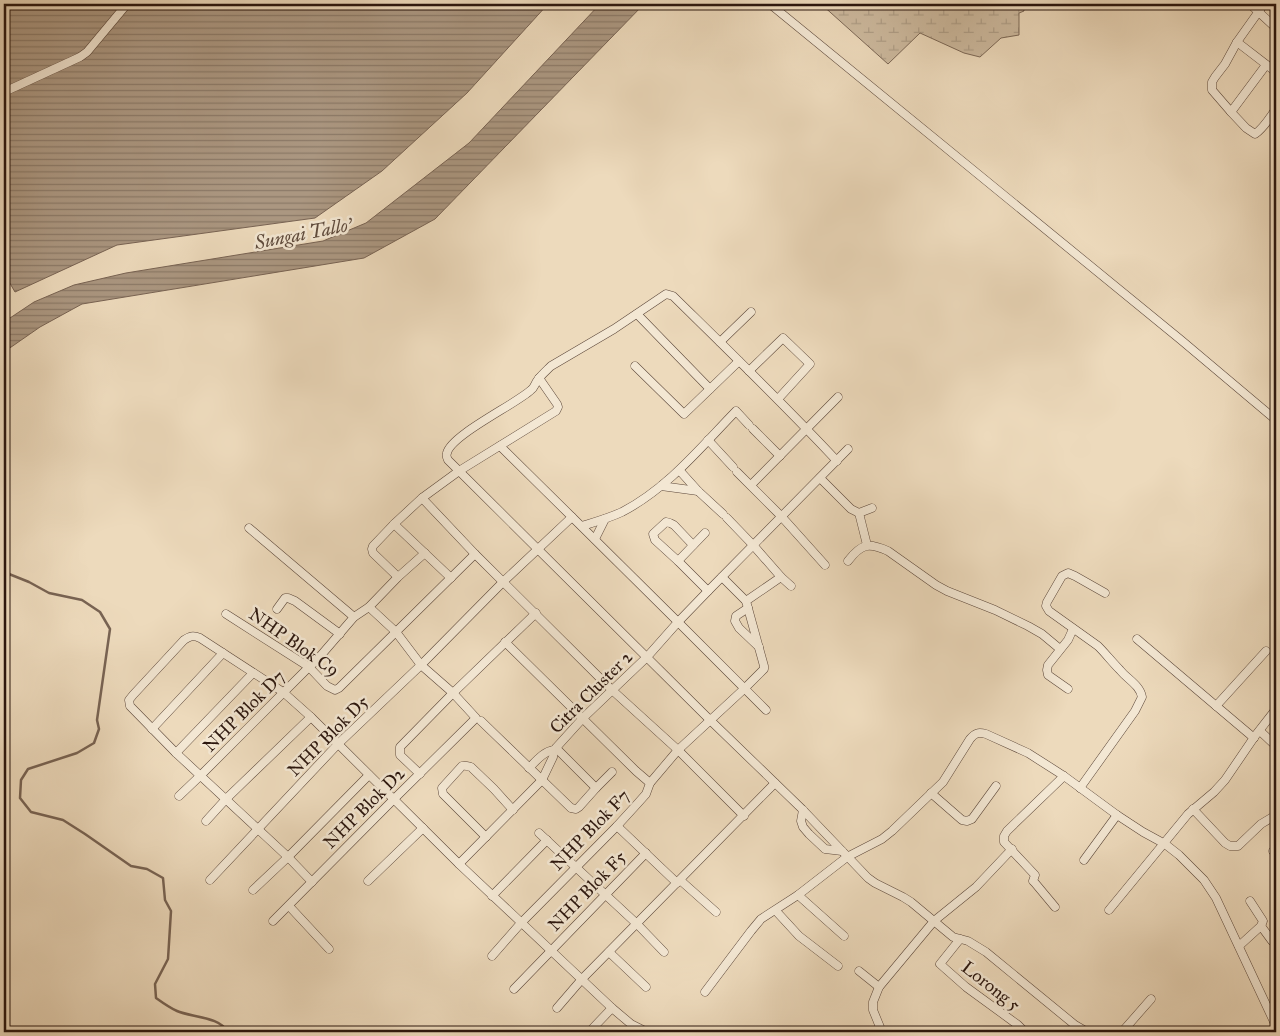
<svg xmlns="http://www.w3.org/2000/svg" width="1280" height="1036" viewBox="0 0 1280 1036" font-family="'IM FELL Great Primer',serif">
<style>
.wetland{fill:url(#wetland-marsh);stroke:#7c6856}
.water{fill:url(#water-rules);stroke:#786353}
.lines{fill:none;stroke-linecap:round;stroke-linejoin:round}
.stream{stroke:#786353;stroke-width:2.5}
.street-casing{stroke:#5c473a;stroke-width:9}
.street{stroke:#f3e7d3;stroke-width:8}
.labels{text-anchor:middle;stroke-width:5;stroke-linejoin:round;paint-order:stroke}
.street-label{font-size:18px;fill:#2b160e;stroke:#f3e7d3}
.water-label{font-size:19px;font-style:italic;fill:#5e4a3c;stroke:#f3e7d3}
</style>
<defs>
<pattern id="wetland-marsh" width="20" height="14" patternUnits="userSpaceOnUse" patternTransform="scale(1.25)"><rect width="20" height="14" fill="#ccb99e"/><path d="M1 5h8M5 5V1M11 12h8M15 12V8" fill="none" stroke="#af9e87"/></pattern>
<pattern id="water-rules" width="6" height="5" patternUnits="userSpaceOnUse" patternTransform="scale(1.25)"><rect width="6" height="5" fill="#ab9781"/><path d="M0 2.5h6" fill="none" stroke="#8b7a68"/></pattern>
</defs>
<rect width="100%" height="100%" fill="#eddabc"/>
<filter id="stains"><feTurbulence type="fractalNoise" baseFrequency=".004" numOctaves="4"/><feColorMatrix values="0 0 0 0 .2 0 0 0 0 .09 0 0 0 0 .02 0 0 0 .5 -.17"/></filter>
<radialGradient id="worn" r=".72"><stop offset=".6" stop-color="#630" stop-opacity="0"/><stop offset="1" stop-color="#630" stop-opacity=".3"/></radialGradient>
<polygon class="wetland" points="821,4 1023,4 1024,11 1019,13 1019,35 1001,38 980,57 964,53 920,33 888,64"/>
<g class="water">
<polygon points="4,4 548,4 467,93 382,171 315,218 117,245 15,292 4,273"/>
<polygon points="600,4 644,4 435,219 364,258 82,304 40,327 4,352 4,322 34,302 74,285 126,273 323,241 366,223 469,143"/>
</g>
<g class="lines">
<path class="stream" d="M4,572L29,582L49,593L82,600L100,612L110,629L97,720L99,729L94,743L77,753L28,769L21,780L20,798L31,812L63,820L85,834L131,866L147,869L163,878L165,900L171,911L168,959L155,984L156,998C163,1003 170,1008 177,1011C190,1017 222,1017 227,1032"/>
<g class="street-casing">
<g id="street">
<polyline points="770,4 1181,340 1276,420"/>
<polyline points="1250,4 1276,28"/>
<polyline points="1264,4 1237,42 1225,64 1215,77 1212,82 1212,90 1231,112 1266,65"/>
<polyline points="1237,42 1276,72"/>
<polyline points="4,92 80,57 87,52 127,4"/>
<path d="M1231,112L1246,128L1255,134C1264,128 1270,117 1276,109"/>
<polyline points="637,314 710,389 739,361"/>
<polyline points="720,342 751,312"/>
<polyline points="635,366 684,414 710,389"/>
<polyline points="749,371 783,338 810,364 778,399"/>
<polyline points="753,429 780,456"/>
<polyline points="708,440 733,467"/>
<path d="M837,461C784,404 728,350 673,296L666,294L614,329L551,366C546,371 541,375 537,381C535,384 534,388 531,390C516,404 451,435 447,453C446,455 447,458 448,460L710,720L803,810L868,878L875,883L903,897L911,902L953,937L968,941L986,952L1075,1025L1087,1032"/>
<polyline points="680,471 698,491 723,514"/>
<polyline points="737,472 781,516 825,565"/>
<polyline points="820,478 851,509 859,513 872,508"/>
<polyline points="751,485 838,397"/>
<polyline points="661,486 698,491"/>
<polyline points="422,498 475,554 612,690 678,750 744,816"/>
<polyline points="859,513 867,545"/>
<polyline points="394,524 451,578"/>
<path d="M582,526C595,522 609,518 622,512C668,488 700,448 736,411L749,425"/>
<polyline points="249,528 354,617"/>
<polyline points="705,533 678,561 708,591"/>
<polyline points="595,539 605,519"/>
<polyline points="678,561 655,540 653,534 666,522 670,523 674,525 693,545"/>
<path d="M848,561C861,544 868,542 888,551L936,585L947,591L995,610L1028,626L1042,634L1060,649"/>
<polyline points="398,577 373,553 372,549 373,546 394,524 422,498 459,471 556,411 558,407 557,404 539,378"/>
<polyline points="722,577 746,601"/>
<polyline points="781,577 791,586"/>
<polyline points="748,608 736,616 735,621 739,628 759,647"/>
<polyline points="277,609 285,598 288,598 295,601 340,634"/>
<polyline points="226,614 309,667 327,686 335,690 339,688 475,554"/>
<polyline points="1137,639 1254,738"/>
<polyline points="1068,689 1048,675 1047,670 1048,665 1068,640 1073,629"/>
<polyline points="1216,706 1266,651"/>
<polyline points="766,710 678,622 708,591 848,449"/>
<polyline points="481,721 571,808 576,809 579,807 596,788 556,748"/>
<polyline points="152,729 223,653"/>
<polyline points="1260,731 1276,746"/>
<polyline points="176,753 253,673"/>
<path d="M529,768C536,761 544,751 554,750L583,718L647,657L678,622L572,517"/>
<polyline points="420,774 400,755 400,747 453,693 536,613"/>
<polyline points="650,783 678,750 744,689 764,669 764,666 746,601 781,577 753,545 727,518"/>
<polyline points="596,788 612,772"/>
<path d="M1080,788L1135,711L1142,697C1140,685 1127,679 1120,670C1112,662 1106,654 1098,646L1049,611L1046,606L1047,602L1062,576L1068,573L1075,576L1105,593"/>
<polyline points="931,793 962,820 967,821 972,819 996,786"/>
<polyline points="179,796 200,776 309,667 316,661 354,617 369,607"/>
<polyline points="1193,809 1225,843 1230,846 1238,846 1261,824 1276,815"/>
<polyline points="803,810 801,821 803,827 809,834 825,849 842,851"/>
<polyline points="206,821 226,799 311,717"/>
<polyline points="617,826 677,883"/>
<polyline points="539,833 637,924 664,952"/>
<path d="M486,837L443,794L442,788L462,766C466,765 467,766 471,767L494,789L513,810"/>
<polyline points="1273,851 1276,853"/>
<polyline points="1084,860 1117,815"/>
<polyline points="459,864 542,780 553,757 554,750"/>
<polyline points="210,880 338,744 421,665 504,581 572,517 500,446"/>
<polyline points="680,880 716,912"/>
<polyline points="368,881 423,828"/>
<path d="M312,882L288,857L176,753L130,706L129,700L133,695L184,640C190,636 193,635 200,638L283,692L311,717L459,864L612,1008L631,1024L647,1032"/>
<polyline points="253,890 288,857 369,775"/>
<polyline points="798,895 844,936"/>
<polyline points="492,896 547,840"/>
<polyline points="1250,901 1263,921 1261,926"/>
<polyline points="289,906 329,949"/>
<polyline points="1055,907 1035,883 1033,881 1035,875 1004,842 1004,836 1007,831 1064,776"/>
<polyline points="1109,910 1188,814 1214,792 1225,780 1255,736 1276,709"/>
<polyline points="776,911 799,936 838,966"/>
<polyline points="273,921 393,800 476,718 453,693 421,665 396,632 369,607 398,577 425,553"/>
<polyline points="960,939 940,964 966,987 1018,1025 1025,1032"/>
<polyline points="1239,946 1261,926 1272,941"/>
<polyline points="609,952 646,987"/>
<polyline points="492,956 521,923 617,826 638,803 646,794 650,783 636,771 505,642"/>
<polyline points="859,971 879,987"/>
<polyline points="514,989 646,853"/>
<path d="M705,992L751,931L761,919L798,895L847,857L882,839L892,831L943,782L970,739C975,733 978,732 986,734L1028,753L1064,776L1117,815L1143,832L1165,844L1179,855L1204,880L1216,898L1276,1026"/>
<polyline points="557,1008 582,979 775,783"/>
<polyline points="591,1030 612,1008"/>
<polyline points="882,1032 873,1010 873,1002 879,987 934,921 976,887 1012,849"/>
<polyline points="1122,1032 1151,999"/>
</g>
</g>
<use href="#street" class="street"/>
</g>
<g class="labels">
<g class="street-label">
<text transform="translate(294 642) rotate(35)" y="6">NHP Blok C9</text>
<text transform="translate(591 692) rotate(-45)" y="6">Citra Cluster 2</text>
<text transform="translate(244 711) rotate(-45)" y="6">NHP Blok D7</text>
<text transform="translate(328 736) rotate(-45)" y="6">NHP Blok D5</text>
<text transform="translate(364 808) rotate(-45)" y="6">NHP Blok D2</text>
<text transform="translate(590 830) rotate(-46)" y="6">NHP Blok F7</text>
<text transform="translate(587 891) rotate(-46)" y="6">NHP Blok F5</text>
<text transform="translate(991 986) rotate(38)" y="6">Lorong 5</text>
</g>
<g class="water-label">
<text transform="translate(303 233) rotate(-11)" y="7">Sungai Tallo'</text>
</g>
</g>
<rect width="1280" height="1036" fill="none" stroke="#eddabc" stroke-width="20"/>
<rect x="5" y="5" width="1270" height="1026" fill="none" stroke="#2b160e" stroke-width="2.5"/>
<rect x="10" y="10" width="1260" height="1016" fill="none" stroke="#2b160e"/>
<rect width="100%" height="100%" filter="url(#stains)"/>
<rect width="100%" height="100%" fill="url(#worn)"/>
</svg>
